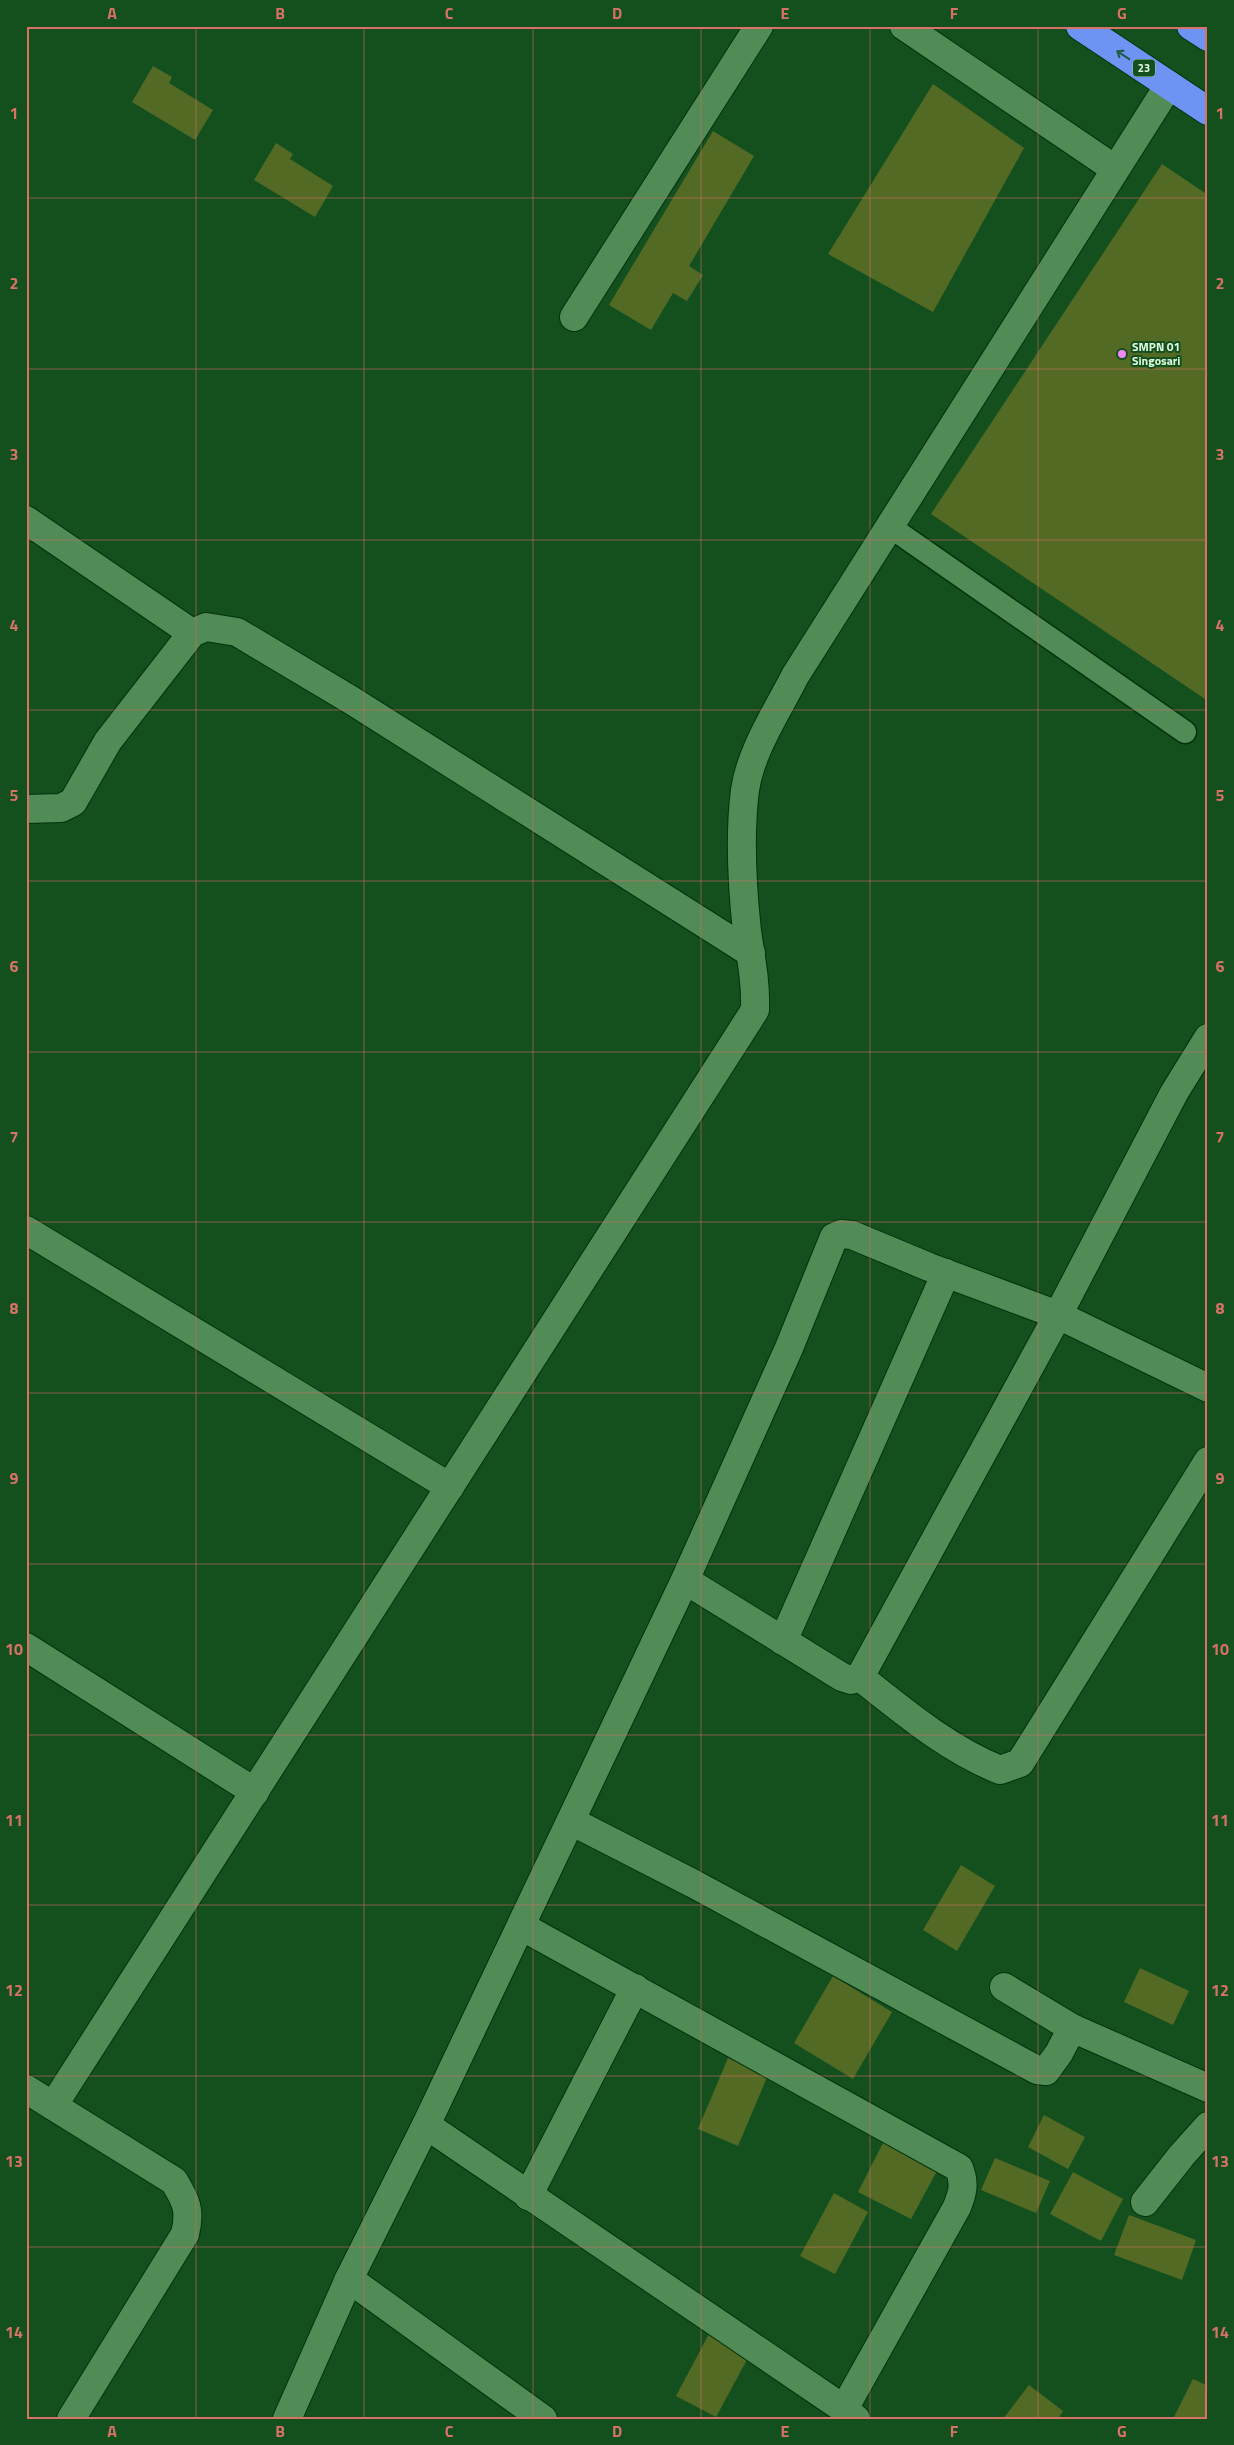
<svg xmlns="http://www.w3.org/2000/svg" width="1234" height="2445" viewBox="0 0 1234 2445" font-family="'Titillium Web',sans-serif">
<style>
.building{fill:#536a25}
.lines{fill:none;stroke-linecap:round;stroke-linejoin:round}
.lane-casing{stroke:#04320d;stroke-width:25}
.street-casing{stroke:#04320d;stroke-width:30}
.highway-casing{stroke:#04320d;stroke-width:30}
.lane{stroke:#518b56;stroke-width:22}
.street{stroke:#518b56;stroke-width:28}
.highway{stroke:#6d93f3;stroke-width:28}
.oneway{stroke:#21593e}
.grid{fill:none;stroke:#d87267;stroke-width:1;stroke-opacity:0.55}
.poi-dot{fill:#f18af4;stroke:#144f1e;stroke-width:2}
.labels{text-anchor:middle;stroke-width:4;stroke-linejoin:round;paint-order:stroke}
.shield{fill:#144f1e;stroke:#a0c7a4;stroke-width:1}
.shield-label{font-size:11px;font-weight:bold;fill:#dcfadd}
.poi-label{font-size:12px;font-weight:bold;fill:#dcfadd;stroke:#144f1e;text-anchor:start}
.neatline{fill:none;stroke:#d87267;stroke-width:2}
.grid-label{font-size:16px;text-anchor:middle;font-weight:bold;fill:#d87267}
</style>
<rect width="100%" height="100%" fill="#144f1e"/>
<g class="building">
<polygon points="153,66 172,77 169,83 213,110 195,140 132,102"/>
<polygon points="933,84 1024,148 933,312 828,254"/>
<polygon points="713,131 754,156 689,266 703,275 687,301 673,293 651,330 609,305"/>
<polygon points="276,143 293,154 290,159 333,186 315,217 254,180"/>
<polygon points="1162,164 1208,195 1208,701 931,514"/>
<polygon points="961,1865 995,1886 957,1951 923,1930"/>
<polygon points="1140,1968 1189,1991 1173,2025 1124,2002"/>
<polygon points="833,1976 892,2012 853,2079 794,2043"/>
<polygon points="728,2058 768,2075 738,2146 698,2129"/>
<polygon points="1044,2115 1085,2137 1068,2169 1028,2147"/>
<polygon points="884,2141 938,2169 911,2219 858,2192"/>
<polygon points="995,2158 1050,2181 1036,2213 981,2190"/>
<polygon points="1073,2172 1123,2199 1101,2241 1050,2214"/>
<polygon points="834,2193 868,2212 835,2274 800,2256"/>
<polygon points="1129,2215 1196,2240 1182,2280 1114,2255"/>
<polygon points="709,2334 749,2356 716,2417 676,2396"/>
<polygon points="1193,2379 1208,2386 1208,2415 1206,2419 1173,2419"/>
<polygon points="1029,2385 1063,2411 1058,2419 1003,2419"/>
</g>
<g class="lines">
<g class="lane-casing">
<polyline id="lane" points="889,526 1185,732"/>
</g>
<g class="street-casing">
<g id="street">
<polyline points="904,26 1115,169"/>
<polyline points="574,317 759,26"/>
<polyline points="26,520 192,633"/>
<polyline points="26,809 61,808 73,802 108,741 192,633 206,627 237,632 351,700 751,953"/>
<polyline points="26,1230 450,1487"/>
<polyline points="685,1580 842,1677 851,1680 860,1677 1058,1315 1174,1093 1208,1038"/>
<polyline points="783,1641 946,1273"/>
<polyline points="26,1647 255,1792"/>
<path d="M860,1677C904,1712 948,1749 1000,1770L1020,1763L1208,1461"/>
<polyline points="571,1821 694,1884 1037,2070 1046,2071 1059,2053 1072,2028"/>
<path d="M521,1926L959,2168C965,2183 963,2192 957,2207L844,2409"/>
<polyline points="1004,1987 1072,2028 1208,2088"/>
<path d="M26,2089L174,2181C186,2201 191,2210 185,2234L71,2419"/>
<path d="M53,2106L755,1010C756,982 751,959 747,931C742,885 739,837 745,790C751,750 777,712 795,676L1169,85"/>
<polyline points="426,2125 844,2409 856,2419"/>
<polyline points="528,2196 635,1988"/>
<polyline points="1145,2202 1182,2155 1208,2126"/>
<polyline points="349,2279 543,2419"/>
<polyline points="287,2419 349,2279 426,2125 685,1580 789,1348 834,1237 841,1234 852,1235 929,1267 1058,1315 1208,1388"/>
</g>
</g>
<g class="highway-casing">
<g id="highway">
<polyline points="1080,26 1208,111"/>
<polyline points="1191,26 1208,37"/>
</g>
</g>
<use href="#lane" class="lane"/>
<use href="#street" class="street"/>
<use href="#highway" class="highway"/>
</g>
<defs><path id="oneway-shaft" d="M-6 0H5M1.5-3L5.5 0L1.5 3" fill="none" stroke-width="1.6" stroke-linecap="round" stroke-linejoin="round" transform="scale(1.25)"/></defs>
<use class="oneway" href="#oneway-shaft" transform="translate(1123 55) rotate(-147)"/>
<path class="grid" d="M196,26V2419M364,26V2419M533,26V2419M701,26V2419M870,26V2419M1038,26V2419M26,198H1208M26,369H1208M26,540H1208M26,710H1208M26,881H1208M26,1052H1208M26,1222H1208M26,1393H1208M26,1564H1208M26,1735H1208M26,1905H1208M26,2076H1208M26,2247H1208"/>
<circle class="poi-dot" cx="1122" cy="354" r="5"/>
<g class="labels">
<rect class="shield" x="1133" y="59.5" width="22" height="17" rx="4"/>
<g class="shield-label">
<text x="1144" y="72">23</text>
</g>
<g class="poi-label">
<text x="1132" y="351">SMPN 01<tspan x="1132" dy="14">Singosari</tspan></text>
</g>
</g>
<rect width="1234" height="2445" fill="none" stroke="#144f1e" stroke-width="55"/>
<rect x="28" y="28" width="1178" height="2390" class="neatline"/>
<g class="grid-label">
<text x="112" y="19">A</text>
<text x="280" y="19">B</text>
<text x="449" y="19">C</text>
<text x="617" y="19">D</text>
<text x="785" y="19">E</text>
<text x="954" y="19">F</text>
<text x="1122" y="19">G</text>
<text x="14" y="119">1</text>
<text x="1220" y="119">1</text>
<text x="14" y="289">2</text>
<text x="1220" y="289">2</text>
<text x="14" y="460">3</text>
<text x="1220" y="460">3</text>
<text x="14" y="631">4</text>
<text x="1220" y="631">4</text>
<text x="14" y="801">5</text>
<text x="1220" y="801">5</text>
<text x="14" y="972">6</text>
<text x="1220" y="972">6</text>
<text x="14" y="1143">7</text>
<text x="1220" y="1143">7</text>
<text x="14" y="1314">8</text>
<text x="1220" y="1314">8</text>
<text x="14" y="1484">9</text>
<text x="1220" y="1484">9</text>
<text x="14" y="1655">10</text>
<text x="1220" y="1655">10</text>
<text x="14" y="1826">11</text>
<text x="1220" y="1826">11</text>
<text x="14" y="1996">12</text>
<text x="1220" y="1996">12</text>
<text x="14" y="2167">13</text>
<text x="1220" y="2167">13</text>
<text x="14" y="2338">14</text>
<text x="1220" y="2338">14</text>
<text x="112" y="2437">A</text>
<text x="280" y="2437">B</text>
<text x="449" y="2437">C</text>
<text x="617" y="2437">D</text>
<text x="785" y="2437">E</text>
<text x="954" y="2437">F</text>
<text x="1122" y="2437">G</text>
</g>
</svg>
